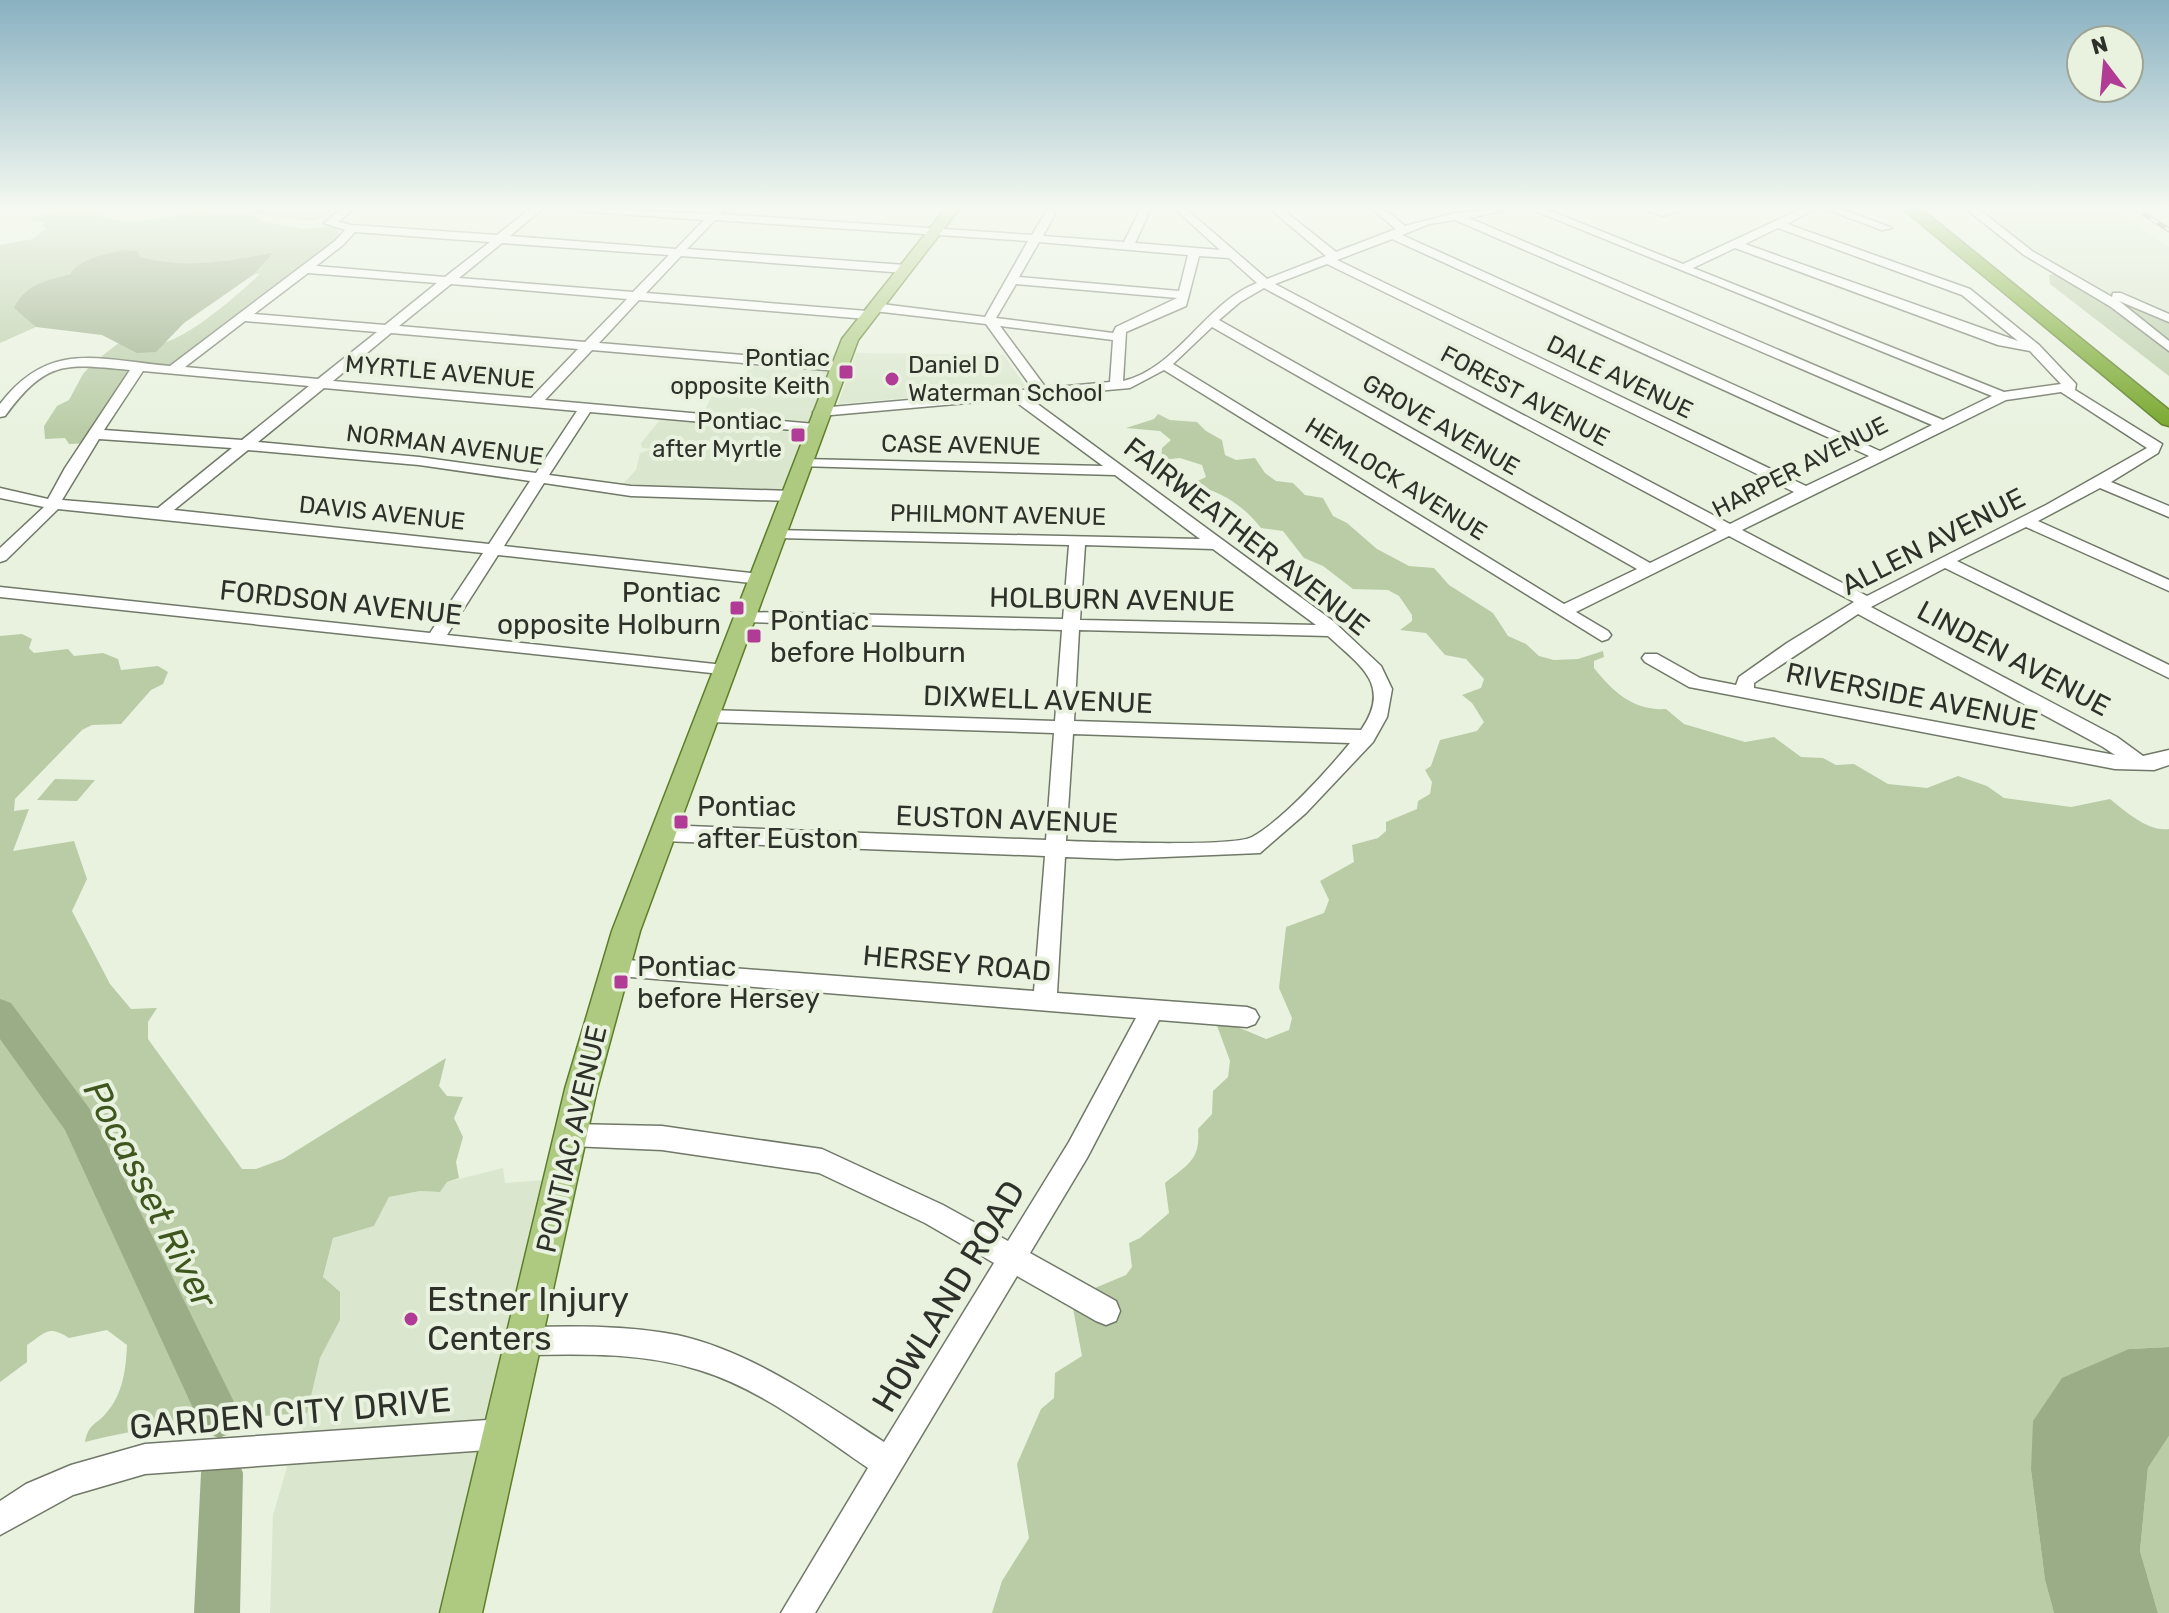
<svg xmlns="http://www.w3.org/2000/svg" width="2169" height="1613" viewBox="0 0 2169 1613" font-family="Rubik,sans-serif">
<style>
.built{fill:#dae7ce}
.green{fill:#b9cca6}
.water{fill:#9bad87}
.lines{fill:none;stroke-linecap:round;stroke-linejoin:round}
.river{fill:#9bad87;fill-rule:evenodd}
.minor-casing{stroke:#707868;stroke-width:3}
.major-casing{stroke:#5d7e2a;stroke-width:3}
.highway-casing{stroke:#5d7e2a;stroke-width:3}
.minor{fill:#fff;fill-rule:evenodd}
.major{fill:#adca80;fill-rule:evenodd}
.highway{fill:#77a72b;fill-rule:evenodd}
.rail-casing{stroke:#666c61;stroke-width:5}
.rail{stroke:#e9f2df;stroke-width:3;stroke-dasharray:9;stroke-linecap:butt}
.poi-dot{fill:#b13c95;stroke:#e9f2df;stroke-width:3}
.labels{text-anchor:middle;stroke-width:8;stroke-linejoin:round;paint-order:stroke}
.far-poi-label{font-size:24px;fill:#2d3129;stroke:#e9f2df;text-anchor:end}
.far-street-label{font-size:24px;fill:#2d3129;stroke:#e9f2df}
.street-label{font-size:28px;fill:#2d3129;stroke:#e9f2df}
.poi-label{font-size:28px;fill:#2d3129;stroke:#e9f2df;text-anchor:start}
.near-street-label{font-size:34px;fill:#2d3129;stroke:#e9f2df}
.near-poi-label{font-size:34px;fill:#2d3129;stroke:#e9f2df;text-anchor:start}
.near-water-label{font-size:36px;font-style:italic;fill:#3f571f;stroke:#e9f2df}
</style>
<rect width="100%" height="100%" fill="#e9f2df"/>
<g class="built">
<polygon points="1971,208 2110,208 2169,247 2169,319 2089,287 2028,252"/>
<polygon points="856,353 1004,355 1026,387 838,404"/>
<polygon points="753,362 838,367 792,493 617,490 636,470 640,453 652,449 642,448 641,443 664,415 702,416 713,393 729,390 728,382 747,379 747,371"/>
<polygon points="503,1168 505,1183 560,1179 463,1613 270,1613 273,1515 292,1450 300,1438 320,1358 340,1320 323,1278 333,1238 374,1226 389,1197 420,1191 440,1192 447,1182"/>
</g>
<g class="green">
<path d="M78,208C93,208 100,218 114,220C135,225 187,215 208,208L205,215L247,214L260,218L259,221L303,229L333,226L343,238L174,369L144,367L93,443L69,444L65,438L45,439L44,426L57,406L69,400L83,374L93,363L124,339C134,340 146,344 156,344C184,343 241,292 261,273L253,275L273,252C223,262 190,269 139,257L138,251L126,250L61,277L33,323L36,327L0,343V245L33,239L46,229L42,226L45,222L29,220L35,216Z"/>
<polygon points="262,208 336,208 320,219 312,221 253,213"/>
<polygon points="2063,272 2089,287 2169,319 2169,376 2050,284 2049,275"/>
<path d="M1158,414L1170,420L1197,422L1206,431L1222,440L1225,455L1236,460L1255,458L1265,473L1276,481L1293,483L1305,495L1323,498L1333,516L1347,523L1377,549L1409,566L1434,568L1449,585L1493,613L1508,636L1526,644L1539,656L1554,660L1578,659L1603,651L1604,657L1594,661V668C1613,692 1634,711 1666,709L1684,724L1745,742L1774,737L1801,757L1823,758L1836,765L1854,764L1888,784L1927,788L1958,776L1987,786L2004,798L2071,807L2110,799C2125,811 2148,832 2169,829V1347L2129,1349L2031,1470L2045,1580L2054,1613H992L1002,1581L1029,1538L1017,1464L1041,1409L1054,1398L1055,1373L1082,1356L1071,1298L1126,1275L1132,1267L1129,1243L1140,1238L1169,1213L1165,1183C1187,1165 1201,1160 1198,1129L1212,1114L1213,1091L1228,1077L1230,1061L1216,1023L1226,1022L1266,1039L1289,1030L1292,1018L1279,988L1286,927L1324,913L1329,900L1320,881L1354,862L1352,845L1378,838L1386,831V822L1417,809L1418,801L1430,794L1432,782L1425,770L1431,766L1440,740L1477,731L1484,722L1472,703L1462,695L1481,688L1484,679L1466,659L1445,655L1426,633L1400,630L1412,621V615L1399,596L1388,590L1353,589L1323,566L1304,558L1283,531L1261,528C1241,503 1221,492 1191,484L1206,477L1202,465L1180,458L1161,460L1162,448L1171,440L1160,431L1126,428L1154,419Z"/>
<path d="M22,634L32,639L29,648L34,653L68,649L74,656L103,653L118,659L121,670L158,666L168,672L163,684L151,690L121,724L92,725L82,730L15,799L14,811L29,809L13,851L74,841L87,879L72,911L110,984L131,1009L157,1008L148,1022V1039L242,1169H256L283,1159L446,1058L439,1086L447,1096L463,1097L454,1118L463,1137L456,1162L459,1178L447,1182L440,1192L420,1191L389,1197L374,1226L333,1238L323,1277L340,1292V1320L320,1358L307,1413C231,1418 159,1423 85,1442C89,1422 96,1426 107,1412C123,1394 126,1368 127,1345L107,1330L69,1338C48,1324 45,1333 27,1345V1362L0,1382V636Z"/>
<polygon points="55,779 56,779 95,780 77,801 37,800"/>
<polygon points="2169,1436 2169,1613 2158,1613 2140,1551 2148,1468"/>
</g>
<g class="water">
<path d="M126,250L138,251L140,257C190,269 224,262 274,252L253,275L184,323L156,352L137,353L102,335L36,327L14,308C25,284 46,281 70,274C81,258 108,253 126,250Z"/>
<polygon points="2169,1347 2169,1436 2148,1468 2140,1551 2158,1613 2054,1613 2045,1580 2031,1470 2033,1421 2062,1378 2129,1349"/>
</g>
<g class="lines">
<g class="river">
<polygon points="0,999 11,1003 89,1108 234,1402 240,1417 234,1432 219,1438 204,1432 65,1130 0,1039"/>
<polygon points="222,1452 237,1458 243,1473 240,1613 194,1613 201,1473 207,1458"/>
</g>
<g class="minor-casing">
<g id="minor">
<path d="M343,208H355L338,222L352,225L497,235L531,208H543L510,236L676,249L704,220L579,211L574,208L710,214L719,208L723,211L721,214L1032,235L1048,208H1058L1043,236L1124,242L1141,208H1151L1135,243L1220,250L1174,208H1185L1267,279L1326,256L1269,208H1281L1336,252L1396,229L1371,208H1383L1405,226L1455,213L1516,208L1469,218L1943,420L1992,396L1528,208H1543L1683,264L1803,208H1817L1787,224L1970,289L2039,345L2076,384L2075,390L2162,444L2158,453L2111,482L2169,506V517L2100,488L2038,521L2169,580V591L2026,527L1957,561L2169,665V678L1945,568L1871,607L2117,737L2143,756L2169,750V765L2154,770L2115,769L1689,687L1645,662L1642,658L1645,654H1657L1700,678L1736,685L1739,677L1787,643L1854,602L1729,536L1576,612L1608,631L1611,635L1608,639L1602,641L1164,370L1130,388L1028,397L1333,621L1381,666L1392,689L1387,717L1373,742L1306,813L1260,853L1117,859L1065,857L1057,993L1247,1007L1255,1010L1259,1017L1255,1024L1247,1027L1159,1020L1087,1158L1030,1253L1116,1301L1120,1311L1116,1321L1106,1325L1096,1321L1017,1276L815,1613H781L868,1468C815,1432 761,1389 699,1370C642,1352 582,1354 523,1355L513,1351L509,1341L513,1331L523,1327C574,1326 626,1325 677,1335C753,1352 819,1400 884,1442L994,1263L925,1223L819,1173L662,1150L571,1146L562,1143L558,1135L562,1127L571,1124L662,1126L822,1149L943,1205L1008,1241L1069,1142L1136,1018L606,975L603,968L606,961L614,959L1034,991L1045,856L663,841L656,838L653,833L656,828L663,825L1046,840L1054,733L708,722L699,716L708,710L1055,721L1062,630L747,622L738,617L747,612L1063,619L1069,545L779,538L771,533L773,530L1200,539L1115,475L798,466V460L803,459L1103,466L1012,399L820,416L813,412L820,408L1033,389L986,324L874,311L868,307L874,303L985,317L1028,241L715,220L687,249L905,265L911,269L905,273L681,256L646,293L867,311L873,315L867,319L639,300L599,343L838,363L845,367L838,371L592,350L545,400L815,424L822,428L815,432L590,412L549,475L631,486L791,491L799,496L791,501L631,496L544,483L504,546L760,574L768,579L760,584L498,555L447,635L724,665L730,667L733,671L730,675L0,597V587L430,633L483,553L58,509L6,560L0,562V548L44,507L0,498V488L48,499L65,468L130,370C65,364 47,359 5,416L0,417V404C50,339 99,360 170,366L335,241L345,230L324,223ZM1455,220L1932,425L1880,451L1402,235L1429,224ZM1778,228L1962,295L2018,341L1745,244ZM355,232L490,242L445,277L316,266L343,245ZM1392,239L1869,456L1806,486L1337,260ZM1039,242L1188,255L1179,291L1019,277ZM502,243L669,255L633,292L459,278ZM1735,248L1998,345L2030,351L2061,384L2004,392L1693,268ZM1199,256L1229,258L1257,283C1205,303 1178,368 1123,381L1126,332L1186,306ZM1327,264L1794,492L1730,524L1275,284ZM308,273L437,283L385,325L254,314ZM451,284L627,299L585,342L399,326ZM1016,284L1177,298L1116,327L1113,333L996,318ZM1264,288L1717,530L1650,563L1219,320L1240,302ZM245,321L377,332L318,379L185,367ZM1000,326L1113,340L1110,382L1046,388ZM1212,327L1637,569L1564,604L1173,364ZM391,333L578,349L531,398L333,381ZM143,371L309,386L242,440L104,430ZM324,388L577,411L536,473L419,457L258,442ZM2061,392L2147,448L2046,505L1867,596L1742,530L2006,400ZM99,439L232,448L158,508L62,500ZM248,450L419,465L530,481L489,544L174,510ZM1085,545L1213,549L1316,625L1080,620ZM1858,614L2103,747L2115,755L1754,688V683ZM1079,630L1328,636C1359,665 1393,684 1361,730L1074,721ZM1073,734L1350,743C1327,771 1283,820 1252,837C1234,847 1095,842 1066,841Z"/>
<polygon points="1640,208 1689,208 1663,216"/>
<polygon points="1823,208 1839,208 1892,228 1882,230"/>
<polygon points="1965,208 1977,208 2032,251 2112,297 2113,293 2121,293 2169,314 2169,322 2119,301 2169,341 2169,351 2111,307 2024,255"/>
<polygon points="502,1419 513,1423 517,1434 513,1445 502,1449 145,1474 73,1495 0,1535 0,1501 26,1484 71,1465 145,1444"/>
</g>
</g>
<g class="major-casing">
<polygon id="major" points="946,208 960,208 858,340 640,931 597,1089 482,1613 440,1613 565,1089 612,931 842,339"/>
</g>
<g class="highway-casing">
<polygon id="highway" points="1902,208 1920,208 2169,410 2169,426 2162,424"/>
</g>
<use href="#minor" class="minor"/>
<use href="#major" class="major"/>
<use href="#highway" class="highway"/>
<g class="rail-casing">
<polyline id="rail" points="2135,208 2169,230"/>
</g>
<use href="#rail" class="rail"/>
</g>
<linearGradient id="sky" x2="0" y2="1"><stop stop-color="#89b1c1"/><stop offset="0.48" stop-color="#f5f9f1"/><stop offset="1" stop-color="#f5f9f1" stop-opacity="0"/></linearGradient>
<rect width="2169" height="434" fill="url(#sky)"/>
<g class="poi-dot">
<rect x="838" y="364" width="16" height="16" rx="4"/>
<circle cx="892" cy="379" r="8"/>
<rect x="790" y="427" width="16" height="16" rx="4"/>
<rect x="729" y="600" width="16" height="16" rx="4"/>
<rect x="746" y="628" width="16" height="16" rx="4"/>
<rect x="673" y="814" width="16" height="16" rx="4"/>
<rect x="613" y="974" width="16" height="16" rx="4"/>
<circle cx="411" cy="1319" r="8"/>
</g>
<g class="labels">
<g class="far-poi-label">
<text x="830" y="366">Pontiac<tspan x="830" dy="28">opposite Keith</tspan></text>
<text x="908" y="373" text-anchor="start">Daniel D<tspan x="908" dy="28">Waterman School</tspan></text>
<text x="782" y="429">Pontiac<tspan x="782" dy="28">after Myrtle</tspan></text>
</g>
<g class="far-street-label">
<text transform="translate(440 372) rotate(5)" y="8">MYRTLE AVENUE</text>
<text transform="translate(1620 377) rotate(26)" y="8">DALE AVENUE</text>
<text transform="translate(1525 396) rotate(28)" y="8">FOREST AVENUE</text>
<text transform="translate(1441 425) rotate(30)" y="8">GROVE AVENUE</text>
<text transform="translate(445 445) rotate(7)" y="8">NORMAN AVENUE</text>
<text transform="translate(961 445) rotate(1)" y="8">CASE AVENUE</text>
<text transform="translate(1800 467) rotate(-27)" y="8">HARPER AVENUE</text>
<text transform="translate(1396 479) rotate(32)" y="8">HEMLOCK AVENUE</text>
<text transform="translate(382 513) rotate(6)" y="8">DAVIS AVENUE</text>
<text transform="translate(998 515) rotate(1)" y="8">PHILMONT AVENUE</text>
</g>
<g class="street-label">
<text transform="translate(1247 536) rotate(38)" y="10">FAIRWEATHER AVENUE</text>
<text transform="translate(1933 541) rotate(-27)" y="10">ALLEN AVENUE</text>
<text transform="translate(1112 599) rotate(1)" y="10">HOLBURN AVENUE</text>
<text transform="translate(341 602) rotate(6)" y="10">FORDSON AVENUE</text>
<text transform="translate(2014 658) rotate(28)" y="10">LINDEN AVENUE</text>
<text transform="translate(1912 696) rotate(11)" y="10">RIVERSIDE AVENUE</text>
<text transform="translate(1038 699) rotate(2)" y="10">DIXWELL AVENUE</text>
<text transform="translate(1007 819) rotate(2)" y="10">EUSTON AVENUE</text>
<text transform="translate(957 963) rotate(5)" y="10">HERSEY ROAD</text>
<text transform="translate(571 1139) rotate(-77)" y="10">PONTIAC AVENUE</text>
</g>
<g class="poi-label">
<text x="721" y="602" text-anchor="end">Pontiac<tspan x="721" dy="32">opposite Holburn</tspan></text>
<text x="770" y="630">Pontiac<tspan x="770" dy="32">before Holburn</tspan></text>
<text x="697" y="816">Pontiac<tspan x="697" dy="32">after Euston</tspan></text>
<text x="637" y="976">Pontiac<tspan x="637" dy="32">before Hersey</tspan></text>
</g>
<g class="near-street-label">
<text transform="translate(948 1296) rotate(-59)" y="12">HOWLAND ROAD</text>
<text transform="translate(290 1413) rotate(-5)" y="12">GARDEN CITY DRIVE</text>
</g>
<g class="near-poi-label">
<text x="427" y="1311">Estner Injury<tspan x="427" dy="39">Centers</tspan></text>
</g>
<g class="near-water-label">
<text transform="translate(151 1194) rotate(63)" y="13">Pocasset River</text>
</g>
</g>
<g transform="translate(2105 64) rotate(344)"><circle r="38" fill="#e9f2df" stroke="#9ea596" stroke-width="2"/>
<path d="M0-6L14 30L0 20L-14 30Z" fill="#b13c95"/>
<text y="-12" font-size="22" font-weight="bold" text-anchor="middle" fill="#2d3129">N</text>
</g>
</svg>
